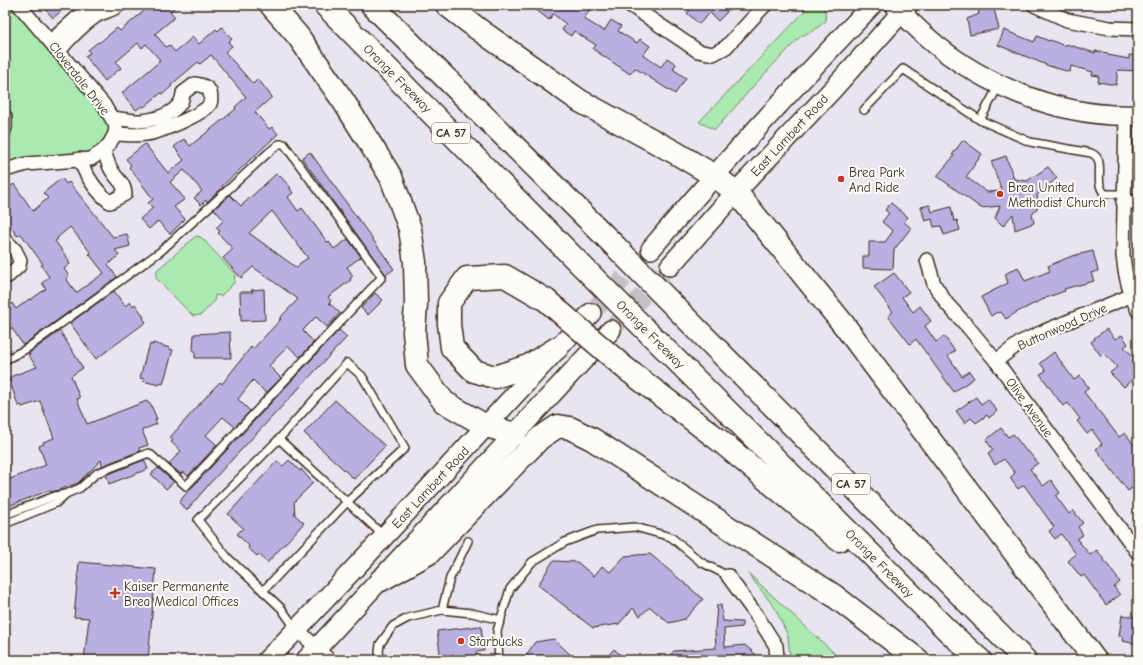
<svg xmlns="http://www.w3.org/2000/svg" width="1143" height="665" viewBox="0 0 1143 665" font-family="'Comic Neue',sans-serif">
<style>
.green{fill:#aae9b0;stroke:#728a67}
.building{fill:#baafe1;stroke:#3b2a1e;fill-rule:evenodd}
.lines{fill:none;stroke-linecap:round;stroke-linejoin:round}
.secondary-tunnel{stroke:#c6c0c6;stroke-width:19;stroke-dasharray:19 10;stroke-linecap:butt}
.service-casing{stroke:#3b2a1e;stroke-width:10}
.minor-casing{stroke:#3b2a1e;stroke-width:16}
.secondary-casing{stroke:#3b2a1e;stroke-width:22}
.motorway-casing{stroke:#3b2a1e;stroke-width:25}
.service{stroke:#fdfcf7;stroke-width:7}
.minor{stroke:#fdfcf7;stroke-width:13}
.secondary{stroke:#fdfcf7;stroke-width:19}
.motorway{stroke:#fdfcf7;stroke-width:22}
.motorway-bridge-casing{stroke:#3b2a1e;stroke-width:25;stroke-linecap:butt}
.motorway-bridge{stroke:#fdfcf7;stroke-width:22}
.poi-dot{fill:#c8321e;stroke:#fdfcf7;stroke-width:1.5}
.labels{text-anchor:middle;stroke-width:4;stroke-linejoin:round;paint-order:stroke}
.shield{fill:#fdfcf7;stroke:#75695f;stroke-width:1}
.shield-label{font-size:12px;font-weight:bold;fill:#3b2a1e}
.street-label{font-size:13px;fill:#3b2a1e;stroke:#fdfcf7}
.poi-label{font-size:13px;fill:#3b2a1e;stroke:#fdfcf7;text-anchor:start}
</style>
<rect width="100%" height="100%" fill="#e9e5f0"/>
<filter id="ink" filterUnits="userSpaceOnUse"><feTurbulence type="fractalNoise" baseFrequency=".025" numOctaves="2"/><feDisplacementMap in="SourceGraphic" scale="8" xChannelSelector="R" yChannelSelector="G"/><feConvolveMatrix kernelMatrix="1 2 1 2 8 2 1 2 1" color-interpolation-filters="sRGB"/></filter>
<g filter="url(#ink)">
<g class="green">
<polygon points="5,5 10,5 106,116 109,128 104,144 94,152 74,154 50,155 5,164 5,145 11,136 11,114 5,102"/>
<polygon points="804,5 829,5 824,5 826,21 813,31 801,36 757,82 715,130 699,122 804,12"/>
<polygon points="196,236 201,237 235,274 234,283 221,296 215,295 214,302 201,315 193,316 156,278 157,270"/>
<polygon points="747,572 835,654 830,660 790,660 788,636 775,608"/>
</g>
<g class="building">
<polygon points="42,5 68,5 53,18"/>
<polygon points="151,5 178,5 170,11 175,17 155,34 166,47 169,45 175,52 193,37 199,44 216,29 218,31 222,27 232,39 228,42 232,46 225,52 253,84 258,79 272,97 255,112 269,129 272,127 278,134 222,186 223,187 207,202 206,200 201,205 194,198 202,191 184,170 170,182 185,199 174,207 185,219 170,234 158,221 149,229 140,219 153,208 148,203 153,199 129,167 131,165 126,159 145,144 168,173 184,160 174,147 184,139 190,146 236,109 235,107 246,97 211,55 200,64 198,62 171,85 172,86 163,94 161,93 144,107 142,106 136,110 122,93 159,62 158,61 160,60 146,44 142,48 138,43 116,62 121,68 105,81 85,56 90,53 88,50 98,42 99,43 117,28 120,31"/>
<polygon points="530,5 585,5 590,9 584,19 604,31 611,20 621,26 618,31 637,43 640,39 650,46 643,55 661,67 667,58 676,64 673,69 686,78 675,94 635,68 630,74 593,49 596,45 574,31 571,36 562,30 566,24 553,14 549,20"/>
<polygon points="695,5 730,5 725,10 727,12 718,21 710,13 699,24 687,13"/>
<polygon points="990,5 993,5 999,29 970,35 967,19 979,14 978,8"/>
<polygon points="1004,30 1034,42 1037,36 1049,41 1050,40 1065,46 1066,44 1095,53 1095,51 1108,53 1108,55 1129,59 1129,55 1138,56 1138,71 1118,70 1116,85 1098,82 1099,76 1092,75 1093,72 1071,66 1070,72 1049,66 998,45"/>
<polygon points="963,140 982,154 966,177 987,192 1002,191 991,161 1006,156 1014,179 1027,181 1048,167 1057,178 1037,195 1039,205 1032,215 1034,223 1015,230 1013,214 1003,226 995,218 1000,206 981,208 937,176 954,156 952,155"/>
<polygon points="310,152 394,269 386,275 302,158"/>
<path d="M276,174L279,177L280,176L291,188L290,189L293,193L288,197L298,211L302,208L328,243L329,242L334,249L348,239L361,257L347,267L353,276L350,278L351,280L328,297L331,301L329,303L340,313L327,327L316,317L304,329L303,331L314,342L300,357L288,346L269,366L281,378L266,393L253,380L238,399L250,411L235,427L223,417L221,419L206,435L217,445L188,476L183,472L181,474L169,464L181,451L171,442L173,440L170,438L173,434L212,390L220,382L222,384L251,347L253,349L281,319H279L298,299L253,267L241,278L223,258L233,249L218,233L220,231L216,228L224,220L214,209L230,195L241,206ZM272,211L308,258L300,263L297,268L249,233Z"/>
<path d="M62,178L66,184L69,182L113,237L127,234L130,246L115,250L119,255L108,265L117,277L23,345L12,328L5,333V308L12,303L16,309L29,299L30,300L46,289L42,283L49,277L41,265L43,264L21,234L17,236L5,219V190L14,184L33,211L48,198L43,193ZM70,227L91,253L89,254L104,273L76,293L66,278L69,276L64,269L70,264L68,261L69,260L55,241L58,239L57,238Z"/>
<polygon points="891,203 908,217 904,222 911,228 894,250 893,269 863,268 863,256 869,256 869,242 885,242 893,231 882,222 889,213 885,210"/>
<polygon points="930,205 932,212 951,207 954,221 957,220 960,230 944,235 941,226 934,227 932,219 925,221 921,207"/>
<polygon points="1093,251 1098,271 1091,273 1094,281 1064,289 1065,291 1048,297 1017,312 1006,319 1001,312 998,313 997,312 991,316 981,297 1008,283 1005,274 1018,267 1025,281 1050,271 1048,266 1072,256"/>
<polygon points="894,273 909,292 902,297 913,312 920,306 931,321 925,326 936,342 944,336 955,351 948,356 962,376 969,371 974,378 954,392 916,339 910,344 888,316 893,312 874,287"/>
<polygon points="264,289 265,320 241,321 240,292 253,292 251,290"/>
<polygon points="114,291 125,306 130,302 133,306 135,304 144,317 143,318 146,322 96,359 70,323"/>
<polygon points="375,293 383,300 368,315 361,308"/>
<polygon points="1107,329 1115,339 1122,335 1128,344 1124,347 1138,361 1138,374 1124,387 1110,373 1117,367 1104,353 1101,356 1091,342 1095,339 1094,338"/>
<polygon points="339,330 347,337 211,482 187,510 179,503 183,497"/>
<polygon points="60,331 83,368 71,376 80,398 77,399 87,424 147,401 149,404 150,403 157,419 155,420 157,424 142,430 148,445 139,448 140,451 102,466 101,460 78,483 59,490 51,492 50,490 11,505 10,502 8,502 5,495 5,481 46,465 39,446 44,444 43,442 54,438 40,401 22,407 21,405 18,406 9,378 12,377 12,376 37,367 28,355 30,354 29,353"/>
<polygon points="230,332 231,358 195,358 195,351 193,351 194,334"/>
<polygon points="153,343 170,348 170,349 173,350 163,384 159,383 159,385 143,381 144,379 140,378 147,351 148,351 150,344 153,345"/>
<polygon points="1054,352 1074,380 1080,376 1089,388 1084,392 1119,437 1125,433 1138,450 1138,484 1128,491 1096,449 1102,444 1092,430 1087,434 1077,421 1080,419 1068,403 1063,406 1040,374 1046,371 1040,363"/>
<polygon points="976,397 981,404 988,399 997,411 989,418 987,415 976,423 971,418 965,423 956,411"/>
<polygon points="335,400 385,446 354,479 304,433"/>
<polygon points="1001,428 1008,437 1013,434 1027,452 1028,451 1038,463 1030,469 1043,486 1051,480 1060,493 1056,496 1069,514 1073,510 1083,523 1078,527 1083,535 1077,539 1090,555 1097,550 1120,582 1114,587 1120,595 1106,605 1084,575 1081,577 1068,561 1076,554 1061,534 1055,539 1049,531 1054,527 1024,485 1018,489 1010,478 1015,473 1004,459 995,465 988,454 993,450 986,440"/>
<polygon points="144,460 148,469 109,484 106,475"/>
<polygon points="289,460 300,471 301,469 313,483 294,502 295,515 304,523 267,563 259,554 257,556 248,548 249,546 237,534 243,528 228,514 277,461 283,466"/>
<polygon points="158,468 174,482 166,489 151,474"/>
<polygon points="650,554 703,599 685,619 669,623 650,607 640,616 633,608 619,624 593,628 538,585 553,561 577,562 594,576 602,566 610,572 625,556"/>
<polygon points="79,562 156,569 148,660 84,660 89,618 74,617"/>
<polygon points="717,605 721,605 723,621 742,622 742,627 724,629 725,647 745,645 762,660 665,660 674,651 716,648 715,630"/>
<polygon points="1122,615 1138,617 1138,644 1122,641 1123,637 1119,636"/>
<polygon points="481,626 484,651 476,652 477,660 441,660 437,631"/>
<polygon points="554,639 576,660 523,660 535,642"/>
<polygon points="614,649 626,660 604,660"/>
</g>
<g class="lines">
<g class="secondary-tunnel">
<polyline points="591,313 651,249"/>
<polyline points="611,330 670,266"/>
</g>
<g class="service-casing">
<g id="service">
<path d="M999,85L980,120L1030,142L1091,153C1108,160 1092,182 1105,194H1123"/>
<polyline points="864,110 903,69 980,120"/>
<polyline points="5,360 26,349 161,251 268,153 279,144 284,144 382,277 186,486 149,453 97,473 80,488 66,494 56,503 5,524"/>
<polyline points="279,439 198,520 228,558 281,608 296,629"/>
<polyline points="5,515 55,496 66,494"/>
<polyline points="468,541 450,578 442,610 472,613 501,620"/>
<polyline points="263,591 347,502 405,448 362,376 347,363 279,439 384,536"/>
<polyline points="381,660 379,653 380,644 393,626 408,618 442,610"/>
<polyline points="499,660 497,631 510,589 532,562 565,542 597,530 635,527 671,537 701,562 728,576"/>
</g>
</g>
<g class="minor-casing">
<g id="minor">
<polyline points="630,5 698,51 713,54 726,47 765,5"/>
<polyline points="1034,5 1067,20 1110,28 1138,29"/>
<polyline points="51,41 91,5"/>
<path d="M59,51C70,38 83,25 96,16C104,11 112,11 119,5"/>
<path d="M1126,116L1123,256C1125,277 1129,293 1138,311"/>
<polyline points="5,117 5,128"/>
<path d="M112,118C121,119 131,121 140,121C156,120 183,112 183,93L195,84C201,85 207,86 210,92C211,96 211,101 210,104C204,114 158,133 146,134C136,136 125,134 115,134"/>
<path d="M79,159C86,175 95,191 110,202L125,194C124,182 118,181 112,171C108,165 106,157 104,150"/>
<polyline points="5,170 27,164 91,159 104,150 110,143 115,134 116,126 104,105 19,5"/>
<polyline points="1123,202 1138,202"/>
<polyline points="5,240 15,250 20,260 19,266 8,276 5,276"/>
<polyline points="927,260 934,284 947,304 968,327 996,361 1138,553"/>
<polyline points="996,361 1021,342 1045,331 1130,296"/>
<polyline points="728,576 757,616 776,646 777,660"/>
<polyline points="297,629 329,660"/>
</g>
</g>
<g class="secondary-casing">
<g id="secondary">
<path d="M895,5C901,11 907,19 914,25C970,81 1058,119 1138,115"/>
<path d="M651,249C722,165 796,85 872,5"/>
<polyline points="670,266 736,192 833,89 908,5"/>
<path d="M267,660C378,547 482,428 591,313"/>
<polyline points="306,660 611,330"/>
</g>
</g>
<g class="motorway-casing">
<g id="motorway">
<polyline points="271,5 298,36 344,102 391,177 410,229 415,262 416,304 414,332 417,365 444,402 486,426 515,434"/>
<polyline points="325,5 577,261"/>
<polyline points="372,5 614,245"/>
<polyline points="447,5 478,29 580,101 676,153 713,175 736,192 844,325 1095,660"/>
<polyline points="546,300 505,276 467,278 449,303 449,324 452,348 474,371 495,377 528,366 557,348"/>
<polyline points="677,309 1025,660"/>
<polyline points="651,335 948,631 980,660"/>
<polyline points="625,368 719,440 839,540"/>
<polyline points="381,580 429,553 540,438 558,426 570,428 592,439 833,595 918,660"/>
</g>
</g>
<use href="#service" class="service"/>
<use href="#minor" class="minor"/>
<use href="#secondary" class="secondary"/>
<use href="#motorway" class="motorway"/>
<g class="motorway-bridge-casing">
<g id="motorway-bridge">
<polyline points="614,245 677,309"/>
<polyline points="577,261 651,335"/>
<polyline points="546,300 625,368"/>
</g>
</g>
<use href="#motorway-bridge" class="motorway-bridge"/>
</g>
</g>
<g class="poi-dot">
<circle cx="841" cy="179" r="4"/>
<circle cx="1000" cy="194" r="4"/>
<path d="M113 587h4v4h4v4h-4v4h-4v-4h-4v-4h4z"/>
<circle cx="461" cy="641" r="4"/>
</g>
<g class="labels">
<g class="shield">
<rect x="432" y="123" width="38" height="20" rx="3"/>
<rect x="832" y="474" width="38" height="20" rx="3"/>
</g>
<g class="shield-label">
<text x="451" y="137">CA 57</text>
<text x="851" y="488">CA 57</text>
</g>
<g class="street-label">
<text transform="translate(80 78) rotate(52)" y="5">Cloverdale Drive</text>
<text transform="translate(398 78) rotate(45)" y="5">Orange Freeway</text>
<text transform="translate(789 135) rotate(-47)" y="5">East Lambert Road</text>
<text transform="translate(1062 326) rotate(-24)" y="5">Buttonwood Drive</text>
<text transform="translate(651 334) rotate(45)" y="5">Orange Freeway</text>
<text transform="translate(1030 407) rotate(54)" y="5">Olive Avenue</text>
<text transform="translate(430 487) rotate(-47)" y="5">East Lambert Road</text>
<text transform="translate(880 563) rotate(45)" y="5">Orange Freeway</text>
</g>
<g class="poi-label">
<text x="849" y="177">Brea Park<tspan x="849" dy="15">And Ride</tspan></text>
<text x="1008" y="192">Brea United<tspan x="1008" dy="15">Methodist Church</tspan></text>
<text x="124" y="591">Kaiser Permanente<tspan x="124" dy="15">Brea Medical Offices</tspan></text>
<text x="469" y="646">Starbucks</text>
</g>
</g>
<rect width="1143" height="665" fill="none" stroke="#fdfcf7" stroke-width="20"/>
<rect x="10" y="10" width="1123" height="645" fill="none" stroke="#3b2a1e" stroke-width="1.5" filter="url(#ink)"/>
</svg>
